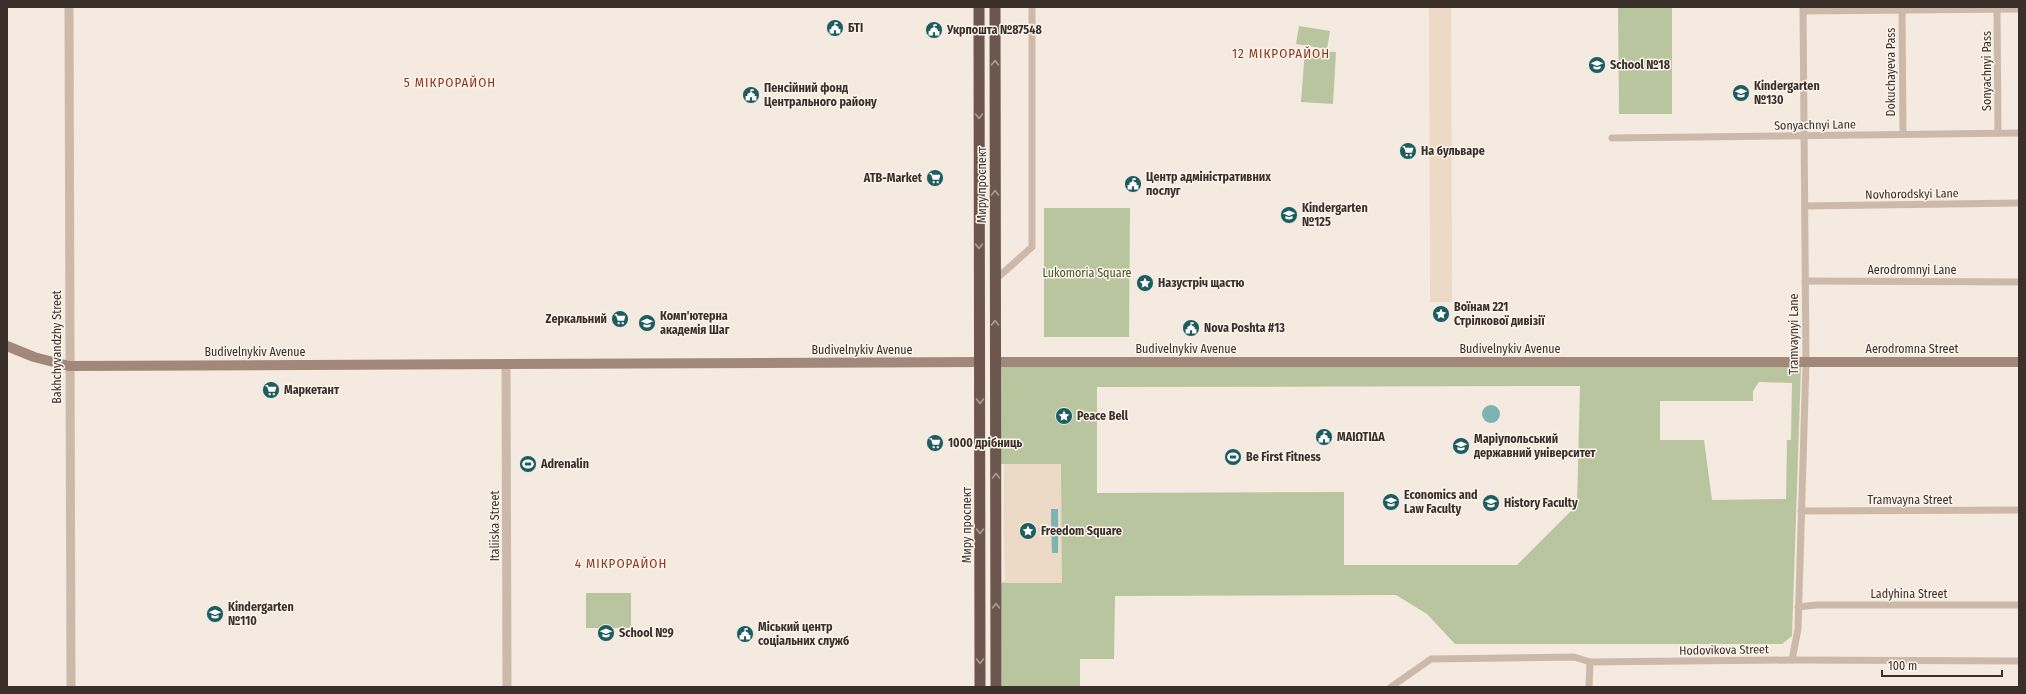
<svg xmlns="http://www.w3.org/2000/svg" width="2026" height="694" viewBox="0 0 2026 694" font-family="'Fira Sans Condensed',sans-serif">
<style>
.green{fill:#b9c59e;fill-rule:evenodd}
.plaza{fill:#eddac6;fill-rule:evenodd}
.water{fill:#7cb3b3}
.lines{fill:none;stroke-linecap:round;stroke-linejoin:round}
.minor{stroke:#cdb9aa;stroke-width:7}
.tertiary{stroke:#cdb9aa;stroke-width:9}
.secondary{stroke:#a1887b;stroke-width:10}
.trunk{stroke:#6c564e;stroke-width:11}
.oneway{stroke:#ac9d95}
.labels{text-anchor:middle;stroke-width:3;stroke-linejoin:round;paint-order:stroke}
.poi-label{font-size:12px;font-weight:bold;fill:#3b2f2a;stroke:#fbf4ec;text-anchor:start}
.street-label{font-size:12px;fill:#3b2f2a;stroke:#fbf4ec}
.park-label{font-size:12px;fill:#4b5a2c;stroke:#fbf4ec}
.neighbourhood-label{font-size:13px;letter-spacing:1px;fill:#8e351e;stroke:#fbf4ec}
</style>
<rect width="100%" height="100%" fill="#f4eadf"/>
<g class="green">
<polygon points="1618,7 1672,7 1672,114 1619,114"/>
<polygon points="1299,26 1330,31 1327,49 1296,44"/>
<polygon points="1305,50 1336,52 1333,104 1301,102"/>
<polygon points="1044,208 1130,208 1129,337 1044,337"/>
<path d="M1001,367H1801L1792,636L1782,644H1455L1427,614L1396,595L1115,596L1114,659H1080V687H1002L1001,583L1005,582L1004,464H1001ZM1759,382L1792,383L1791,440H1787L1786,499L1712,500L1704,440H1660V401H1753V391ZM1580,386L1577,505L1517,565H1344V492L1097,493V387Z"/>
<rect x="586" y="593" width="45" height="35"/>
</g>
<g class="plaza">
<polygon points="1429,7 1451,7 1452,302 1430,302"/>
<path d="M1004,464H1061L1062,583H1005ZM1051,509H1058V553H1052Z"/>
</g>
<g class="water">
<circle cx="1491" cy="414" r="9"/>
<polygon points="1051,509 1058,509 1058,553 1052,553"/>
</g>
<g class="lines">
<g class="minor">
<polyline points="1902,10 1903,134"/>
<polyline points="1997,10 1998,133"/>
<polyline points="1804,11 2019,9"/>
<polyline points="1612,138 2019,133"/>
<polyline points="1805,206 2019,203"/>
<polyline points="995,280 1032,247 1032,7"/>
<polyline points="1805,281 2019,282"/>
<polyline points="1801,511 2019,510"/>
<polyline points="1798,607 1816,605 2019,605"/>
<polyline points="1792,660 1798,629 1806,362 1803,7"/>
<polyline points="1391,687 1431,659 1574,657 1590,662 1792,660 2019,661"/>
<polyline points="1589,687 1590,662"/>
</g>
<g class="tertiary">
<polyline points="69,7 71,687"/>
<polyline points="506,364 507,687"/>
</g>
<g class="secondary">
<polyline points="7,346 34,357 69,366 979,362"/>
<polyline points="995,362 2019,362"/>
</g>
<g class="trunk">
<polyline points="979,7 980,687"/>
<polyline points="995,7 996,687"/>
</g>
</g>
<defs><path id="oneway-chevron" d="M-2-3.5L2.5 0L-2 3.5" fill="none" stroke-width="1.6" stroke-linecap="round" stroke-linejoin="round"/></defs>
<g class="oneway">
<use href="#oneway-chevron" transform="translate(995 63) rotate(-90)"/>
<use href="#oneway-chevron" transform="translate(979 116) rotate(90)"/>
<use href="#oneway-chevron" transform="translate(995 193) rotate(-90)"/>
<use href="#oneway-chevron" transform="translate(979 246) rotate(90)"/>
<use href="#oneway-chevron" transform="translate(995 323) rotate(-90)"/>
<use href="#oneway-chevron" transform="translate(980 401) rotate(90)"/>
<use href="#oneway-chevron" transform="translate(996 476) rotate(-90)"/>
<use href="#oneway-chevron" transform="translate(980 531) rotate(90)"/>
<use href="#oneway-chevron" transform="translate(996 606) rotate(-90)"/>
<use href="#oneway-chevron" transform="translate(980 661) rotate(90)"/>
</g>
<defs>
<g id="civic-disc" transform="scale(0.9)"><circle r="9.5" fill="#1d5d5f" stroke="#fbf4ec"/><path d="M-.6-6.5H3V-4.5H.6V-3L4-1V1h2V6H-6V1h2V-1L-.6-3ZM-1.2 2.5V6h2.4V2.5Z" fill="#fff"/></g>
<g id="school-disc" transform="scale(0.9)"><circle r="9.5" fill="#1d5d5f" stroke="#fbf4ec"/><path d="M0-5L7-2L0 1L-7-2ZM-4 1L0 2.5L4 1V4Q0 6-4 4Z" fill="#fff"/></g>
<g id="supermarket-disc" transform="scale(0.9)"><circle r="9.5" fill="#1d5d5f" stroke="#fbf4ec"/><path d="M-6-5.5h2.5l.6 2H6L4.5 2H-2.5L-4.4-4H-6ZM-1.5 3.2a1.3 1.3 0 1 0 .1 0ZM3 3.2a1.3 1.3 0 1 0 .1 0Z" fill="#fff"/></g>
<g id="sight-disc" transform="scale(0.9)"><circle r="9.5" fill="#1d5d5f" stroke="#fbf4ec"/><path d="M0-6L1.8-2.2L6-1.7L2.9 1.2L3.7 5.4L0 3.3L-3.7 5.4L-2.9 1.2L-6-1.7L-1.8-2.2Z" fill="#fff"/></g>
<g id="university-disc" transform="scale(0.9)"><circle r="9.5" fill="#1d5d5f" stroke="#fbf4ec"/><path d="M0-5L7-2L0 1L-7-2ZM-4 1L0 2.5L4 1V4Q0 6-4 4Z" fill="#fff"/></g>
<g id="stadium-disc" transform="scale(0.9)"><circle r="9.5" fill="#1d5d5f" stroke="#fbf4ec"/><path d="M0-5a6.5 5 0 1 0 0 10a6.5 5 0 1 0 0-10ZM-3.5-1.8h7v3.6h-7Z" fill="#fff"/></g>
</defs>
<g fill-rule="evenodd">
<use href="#civic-disc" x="835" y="28"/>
<use href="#civic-disc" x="934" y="30"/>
<use href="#school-disc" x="1597" y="65"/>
<use href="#school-disc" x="1741" y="93"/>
<use href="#civic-disc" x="751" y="95"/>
<use href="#supermarket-disc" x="1408" y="151"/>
<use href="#supermarket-disc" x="935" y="178"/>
<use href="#civic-disc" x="1133" y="184"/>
<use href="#school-disc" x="1289" y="215"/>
<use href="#sight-disc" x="1145" y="283"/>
<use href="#sight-disc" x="1441" y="314"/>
<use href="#supermarket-disc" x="620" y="319"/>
<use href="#school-disc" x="647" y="323"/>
<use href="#civic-disc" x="1191" y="328"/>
<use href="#supermarket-disc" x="271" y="390"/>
<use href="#sight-disc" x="1064" y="416"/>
<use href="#civic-disc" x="1324" y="437"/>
<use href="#supermarket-disc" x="935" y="443"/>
<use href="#university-disc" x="1461" y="446"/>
<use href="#stadium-disc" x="1233" y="457"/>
<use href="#stadium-disc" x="528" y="464"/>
<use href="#university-disc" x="1391" y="502"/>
<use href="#university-disc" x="1491" y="503"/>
<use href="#sight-disc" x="1028" y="531"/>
<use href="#school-disc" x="215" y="614"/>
<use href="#school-disc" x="606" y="633"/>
<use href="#civic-disc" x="745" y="634"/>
</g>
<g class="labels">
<g class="poi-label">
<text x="848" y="32">БТІ</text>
<text x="947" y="34">Укрпошта №87548</text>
<text x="1610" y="69">School №18</text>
<text x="1754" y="90">Kindergarten<tspan x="1754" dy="14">№130</tspan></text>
<text x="764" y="92">Пенсійний фонд<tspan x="764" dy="14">Центрального району</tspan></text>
<text x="1421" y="155">На бульваре</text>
<text x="1146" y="181">Центр адміністративних<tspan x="1146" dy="14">послуг</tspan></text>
<text x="922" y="182" text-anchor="end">ATB-Market</text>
<text x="1302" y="212">Kindergarten<tspan x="1302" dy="14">№125</tspan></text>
<text x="1158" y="287">Назустріч щастю</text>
<text x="1454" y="311">Воїнам 221<tspan x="1454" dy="14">Стрілкової дивізії</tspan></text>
<text x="660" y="320">Комп'ютерна<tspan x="660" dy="14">академія Шаг</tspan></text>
<text x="607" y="323" text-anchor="end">Zеркальний</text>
<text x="1204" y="332">Nova Poshta #13</text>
<text x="284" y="394">Маркетант</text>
<text x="1077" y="420">Peace Bell</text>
<text x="1337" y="441">ΜΑΙΩΤΙΔΑ</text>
<text x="1474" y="443">Маріупольський<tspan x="1474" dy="14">державний університет</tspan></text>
<text x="948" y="447">1000 дрібниць</text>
<text x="1246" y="461">Be First Fitness</text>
<text x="541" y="468">Adrenalin</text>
<text x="1404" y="499">Economics and<tspan x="1404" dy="14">Law Faculty</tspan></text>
<text x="1504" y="507">History Faculty</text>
<text x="1041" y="535">Freedom Square</text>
<text x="228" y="611">Kindergarten<tspan x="228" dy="14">№110</tspan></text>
<text x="758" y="631">Міський центр<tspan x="758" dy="14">соціальних служб</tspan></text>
<text x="619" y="637">School №9</text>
</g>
<g class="street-label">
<text transform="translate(1987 71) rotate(-90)" y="4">Sonyachnyi Pass</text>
<text transform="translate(1891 72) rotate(-90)" y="4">Dokuchayeva Pass</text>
<text transform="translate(1815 125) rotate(-1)" y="4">Sonyachnyi Lane</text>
<text transform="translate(982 185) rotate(-90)" y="4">Миру проспект</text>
<text transform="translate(1912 194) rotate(-1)" y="4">Novhorodskyi Lane</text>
<text x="1912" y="274">Aerodromnyi Lane</text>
<text transform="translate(1794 334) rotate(-90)" y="4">Tramvaynyi Lane</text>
<text transform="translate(57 347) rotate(-90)" y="4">Bakhchyvandzhy Street</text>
<text x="1186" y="353">Budivelnykiv Avenue</text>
<text x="1510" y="353">Budivelnykiv Avenue</text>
<text x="1912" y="353">Aerodromna Street</text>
<text x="862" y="354">Budivelnykiv Avenue</text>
<text x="255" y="356">Budivelnykiv Avenue</text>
<text x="1910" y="504">Tramvayna Street</text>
<text transform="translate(967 525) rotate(-90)" y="4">Миру проспект</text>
<text transform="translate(495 526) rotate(-90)" y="4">Italiiska Street</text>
<text x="1909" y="598">Ladyhina Street</text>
<text transform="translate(1724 650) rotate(-1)" y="4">Hodovikova Street</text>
</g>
<g class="park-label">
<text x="1087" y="277">Lukomoria Square</text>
</g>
<g class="neighbourhood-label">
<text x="1281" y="58">12 МІКРОРАЙОН</text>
<text x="450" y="87">5 МІКРОРАЙОН</text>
<text x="621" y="568">4 МІКРОРАЙОН</text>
</g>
</g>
<rect width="2026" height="694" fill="none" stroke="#3b2f2a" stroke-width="16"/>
<path d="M1882 670v6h120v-6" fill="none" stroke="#3b2f2a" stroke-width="2"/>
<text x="1888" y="670" font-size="12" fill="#3b2f2a" stroke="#fbf4ec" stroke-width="3" paint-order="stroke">100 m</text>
</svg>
